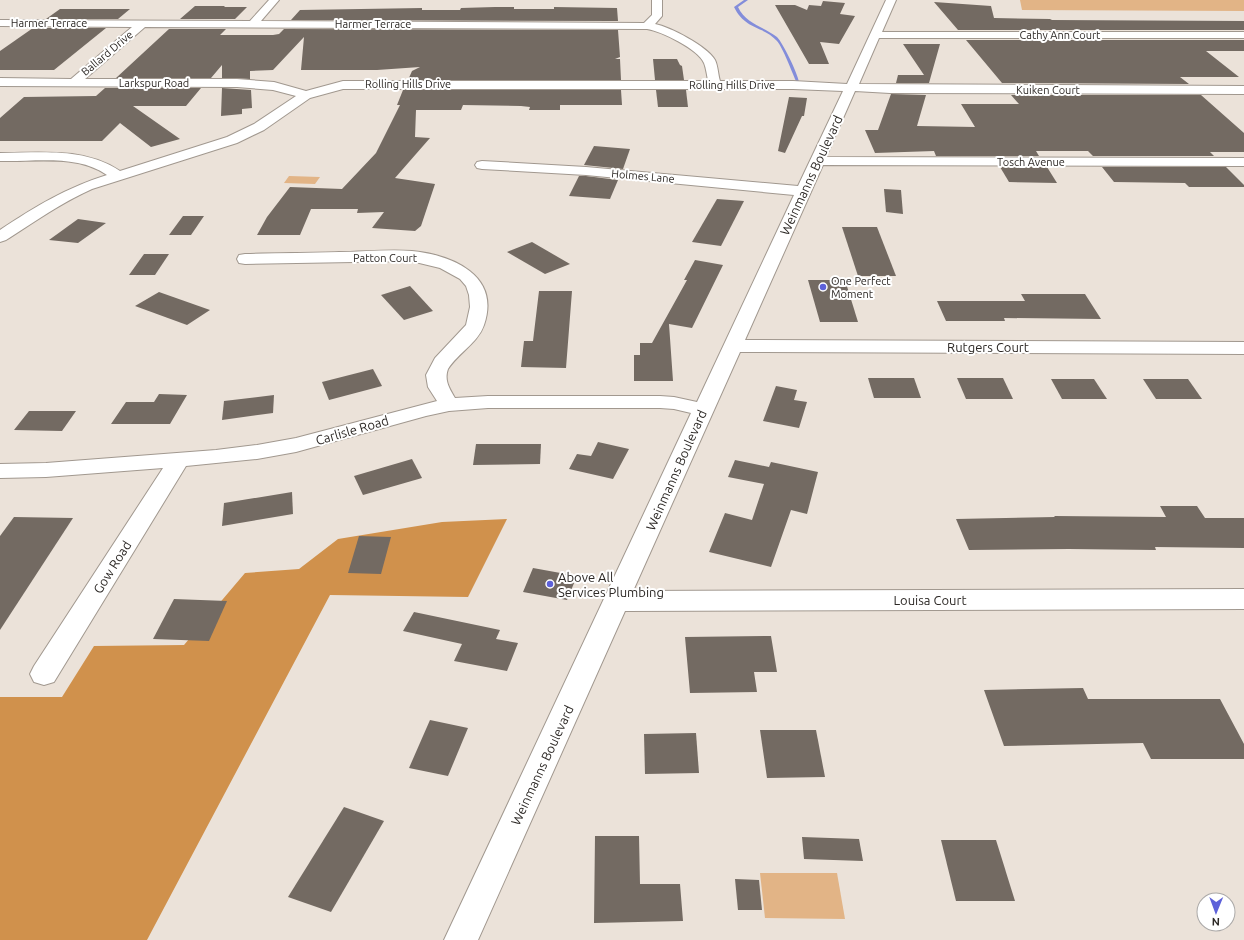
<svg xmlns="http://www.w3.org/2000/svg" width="1244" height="940" viewBox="0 0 1244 940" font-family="Ubuntu,sans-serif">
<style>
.green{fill:#e2b486}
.forest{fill:#d0914c}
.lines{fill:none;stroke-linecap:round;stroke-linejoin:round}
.stream{fill:#838dda;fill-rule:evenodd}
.building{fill:#736a62}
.minor-casing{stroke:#a1988f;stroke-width:2}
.minor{fill:#fff;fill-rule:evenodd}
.poi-dot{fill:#5d61d9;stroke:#fff;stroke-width:1.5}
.labels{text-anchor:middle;stroke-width:4;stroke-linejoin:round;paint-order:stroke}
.far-street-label{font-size:11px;fill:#2d2926;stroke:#fff}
.far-poi-label{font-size:11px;fill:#2d2926;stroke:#fff;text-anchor:start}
.street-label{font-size:13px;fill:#2d2926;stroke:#fff}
.poi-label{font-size:13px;fill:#2d2926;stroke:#fff;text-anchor:start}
</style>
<rect width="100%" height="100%" fill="#ebe2d9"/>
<g class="green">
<polygon points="1020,0 1244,0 1244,11 1022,10"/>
<polygon points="289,176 320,177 315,184 284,183"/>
<polygon points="760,873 837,873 845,919 765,918"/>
</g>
<polygon class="forest" points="507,519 468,597 330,595 147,940 0,940 0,697 62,697 94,646 184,645 245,573 299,569 338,539 442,522"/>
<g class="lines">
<path class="stream" d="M744,0H748L738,7C746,24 763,26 777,37C783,43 798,74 799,82L796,81C792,72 783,48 777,41C764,26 745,30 734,7Z"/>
</g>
<g class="building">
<polygon points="823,1 845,3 840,14 855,16 839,44 820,42 829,64 809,64 775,5 795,5 807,10 809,5 821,6"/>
<polygon points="934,2 991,6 994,18 1050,19 1052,20 1244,21 1244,30 958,30"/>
<polygon points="195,6 225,6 224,7 247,7 235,19 180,19"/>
<polygon points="495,7 514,7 514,9 554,9 554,7 617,8 618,21 291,20 300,10 422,8 422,10 460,10 461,8"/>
<polygon points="60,9 130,9 118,19 46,19"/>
<polygon points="33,28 106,28 54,70 0,70 0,51"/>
<polygon points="169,29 226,29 220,35 273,35 279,34 284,29 618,30 620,57 615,59 620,59 621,80 408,80 412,71 420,67 377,70 301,70 304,37 273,70 250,71 250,79 222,78 222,65 211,78 116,78"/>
<polygon points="966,40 1244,40 1244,51 1206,51 1239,77 1180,77 1189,84 1002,83"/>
<polygon points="903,44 940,44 929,83 896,83 898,75 924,75"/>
<polygon points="653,59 677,59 680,65 682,66 684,80 655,80"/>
<polygon points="105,88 201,88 186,106 133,106 180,139 151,147 120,123 102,141 0,141 0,118 24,97 96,96"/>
<polygon points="222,88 251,90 252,108 242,109 242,114 221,116"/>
<polygon points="403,90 621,90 622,105 560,105 560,110 529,110 530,107 521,106 463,105 461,110 416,110 415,137 430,138 395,178 435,184 421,226 415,231 372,228 384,212 357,213 358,209 311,209 300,235 257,235 267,217 290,187 342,189 376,153 400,105 397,105"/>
<polygon points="656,90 686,90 688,107 658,107"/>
<polygon points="891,94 926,95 917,126 975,127 961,104 1019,104 1011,95 1201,95 1244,133 1244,152 1210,152 1214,156 1093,156 1088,151 1036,151 1039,156 936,156 934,151 875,153 865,130 878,130"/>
<polygon points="789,97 807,98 804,116 802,116 785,153 778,151"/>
<polygon points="594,146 630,149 623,169 584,165"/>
<polygon points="1000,167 1047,167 1057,183 1009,182"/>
<polygon points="1102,167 1226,167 1244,185 1244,187 1189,187 1185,183 1114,182"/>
<polygon points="579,176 586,176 618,180 610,199 569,196"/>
<polygon points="884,189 901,190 903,214 886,212"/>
<polygon points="717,199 744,201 721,246 692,242"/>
<polygon points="183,216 204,216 191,235 169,235"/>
<polygon points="78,219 106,223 78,243 49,240"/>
<polygon points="842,227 877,227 896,276 858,276"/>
<polygon points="532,242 570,264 545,274 507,252"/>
<polygon points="144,254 169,254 155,275 129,275"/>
<polygon points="695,260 723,265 692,328 669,324 673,381 634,381 634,355 640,355 640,343 652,343 687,280 684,280"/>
<polygon points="808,280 845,280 858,322 820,322"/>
<polygon points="410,286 433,311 404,320 381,295"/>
<polygon points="539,291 572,291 566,368 521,367 524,341 533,341"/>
<polygon points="159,292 210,310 187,325 135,306"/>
<polygon points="1021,294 1085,294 1101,319 1004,318 1005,321 946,321 937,301 1025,301"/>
<polygon points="373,369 382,386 329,400 322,382"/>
<polygon points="868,378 914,378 921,398 874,398"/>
<polygon points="957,378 1003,378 1013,399 966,399"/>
<polygon points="1051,379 1094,379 1107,399 1062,399"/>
<polygon points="1143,379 1188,379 1202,399 1156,399"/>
<polygon points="776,386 797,390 794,400 807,402 799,428 763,421"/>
<polygon points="159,394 187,395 170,424 111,424 126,402 154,402"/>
<polygon points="274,395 273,413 222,420 224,401"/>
<polygon points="29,411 76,411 62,431 14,430"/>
<polygon points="598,442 629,449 613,479 569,469 577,454 591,456"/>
<polygon points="476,444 541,444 540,464 473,465"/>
<polygon points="412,459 422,478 363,495 354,476"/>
<polygon points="735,460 769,467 771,462 818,472 807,514 791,510 771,567 709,552 725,513 752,520 764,484 728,477"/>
<polygon points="292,492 293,514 222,526 224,503"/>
<polygon points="1160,506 1197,506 1205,518 1244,518 1244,548 1155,547 1156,550 1069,549 969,550 956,519 1055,517 1054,516 1166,517"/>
<polygon points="14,517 73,518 0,630 0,536"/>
<polygon points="359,536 391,537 381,574 348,573"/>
<polygon points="533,568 577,576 567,600 523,592"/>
<polygon points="174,599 227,601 209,641 153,639"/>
<polygon points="414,612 500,630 496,639 518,643 507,671 454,661 462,644 403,631"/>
<polygon points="771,636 777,672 754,672 757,692 690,693 685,637"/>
<polygon points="1083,688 1088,699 1220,699 1244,744 1244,759 1151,759 1143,743 1004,746 984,690"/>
<polygon points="430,720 468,728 448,776 409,768"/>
<polygon points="760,730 816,730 825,777 767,778"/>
<polygon points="696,733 699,773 645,774 644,734"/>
<polygon points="344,807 384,821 331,912 288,897"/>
<polygon points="595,836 639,836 640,884 680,884 683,921 594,923"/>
<polygon points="802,837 859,839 863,861 804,859"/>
<polygon points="941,840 996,840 1015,901 956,901"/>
<polygon points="735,879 759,880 762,910 738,910"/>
</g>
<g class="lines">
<g class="minor-casing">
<path id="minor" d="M269,0H279L261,21L644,23L652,15V0H662V16L655,24C670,27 707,46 715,60C718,66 718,75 720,81H793L847,84L886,0H896L882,32H1244V38H879L859,84L1244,86V94L890,93L855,91L826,157L1244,158V166L823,165L745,340L1244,342V354L740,352L633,591L1244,589V609L625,611L478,940H444L691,413L674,409L660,408H488L449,411L426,416L296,452L257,459L186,466L54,682L44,685L34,682L30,674L34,666L163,468L46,477L0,478V464L46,463L216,450L257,445L296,438L437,401L428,387L426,375L435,358L466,325L470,307L469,295L466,286L460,279L440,268L411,261L245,264L239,263L237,259L239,255L245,254C276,253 308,253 339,252C363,252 388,249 412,251C452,255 501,275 484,325C478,343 458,353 448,369C444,380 449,388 455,398L488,396H660L674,397L697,402L794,195L586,175L482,169L477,168L475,165L477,162L482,161L586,167L798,186L843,91L793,89H343L310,98L264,130L237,143L92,189C61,203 34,222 6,240L0,242V230C36,206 66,188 107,175C77,154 35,162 0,161V153C41,153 84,147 120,171L227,137L254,124L296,96L273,90L237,87L0,86V78L71,79L132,27L0,26V20L250,21ZM145,27L647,29C661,31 698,49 704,63C706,68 707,75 708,81H343L306,91L274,82L237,79H85Z"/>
</g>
<use href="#minor" class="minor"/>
</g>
<g class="poi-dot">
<circle cx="823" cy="287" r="4"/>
<circle cx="550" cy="584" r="4"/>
</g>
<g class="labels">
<g class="far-street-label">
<text x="49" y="27">Harmer Terrace</text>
<text x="373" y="28">Harmer Terrace</text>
<text x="1060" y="39">Cathy Ann Court</text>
<text transform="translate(107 53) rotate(-40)" y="4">Ballard Drive</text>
<text x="154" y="87">Larkspur Road</text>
<text x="408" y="88">Rolling Hills Drive</text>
<text x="732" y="89">Rolling Hills Drive</text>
<text x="1048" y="94">Kuiken Court</text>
<text x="1031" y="166">Tosch Avenue</text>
<text transform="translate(643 176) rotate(5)" y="4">Holmes Lane</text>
<text x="385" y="262">Patton Court</text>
</g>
<g class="far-poi-label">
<text x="831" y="285">One Perfect<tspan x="831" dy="13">Moment</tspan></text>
</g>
<g class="street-label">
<text transform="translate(811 175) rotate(-65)" y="5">Weinmanns Boulevard</text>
<text x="988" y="352">Rutgers Court</text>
<text transform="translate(352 430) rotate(-16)" y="5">Carlisle Road</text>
<text transform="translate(676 470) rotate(-66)" y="5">Weinmanns Boulevard</text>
<text transform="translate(112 567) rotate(-58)" y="5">Gow Road</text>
<text x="930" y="605">Louisa Court</text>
<text transform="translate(542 765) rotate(-65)" y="5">Weinmanns Boulevard</text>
</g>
<g class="poi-label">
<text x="558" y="582">Above All<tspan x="558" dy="15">Services Plumbing</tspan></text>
</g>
</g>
<g transform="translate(1216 912) rotate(181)"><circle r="19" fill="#ffffff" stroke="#aba9a8"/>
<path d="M0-3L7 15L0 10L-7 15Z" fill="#5d61d9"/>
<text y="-6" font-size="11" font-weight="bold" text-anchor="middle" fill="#2d2926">N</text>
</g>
</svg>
